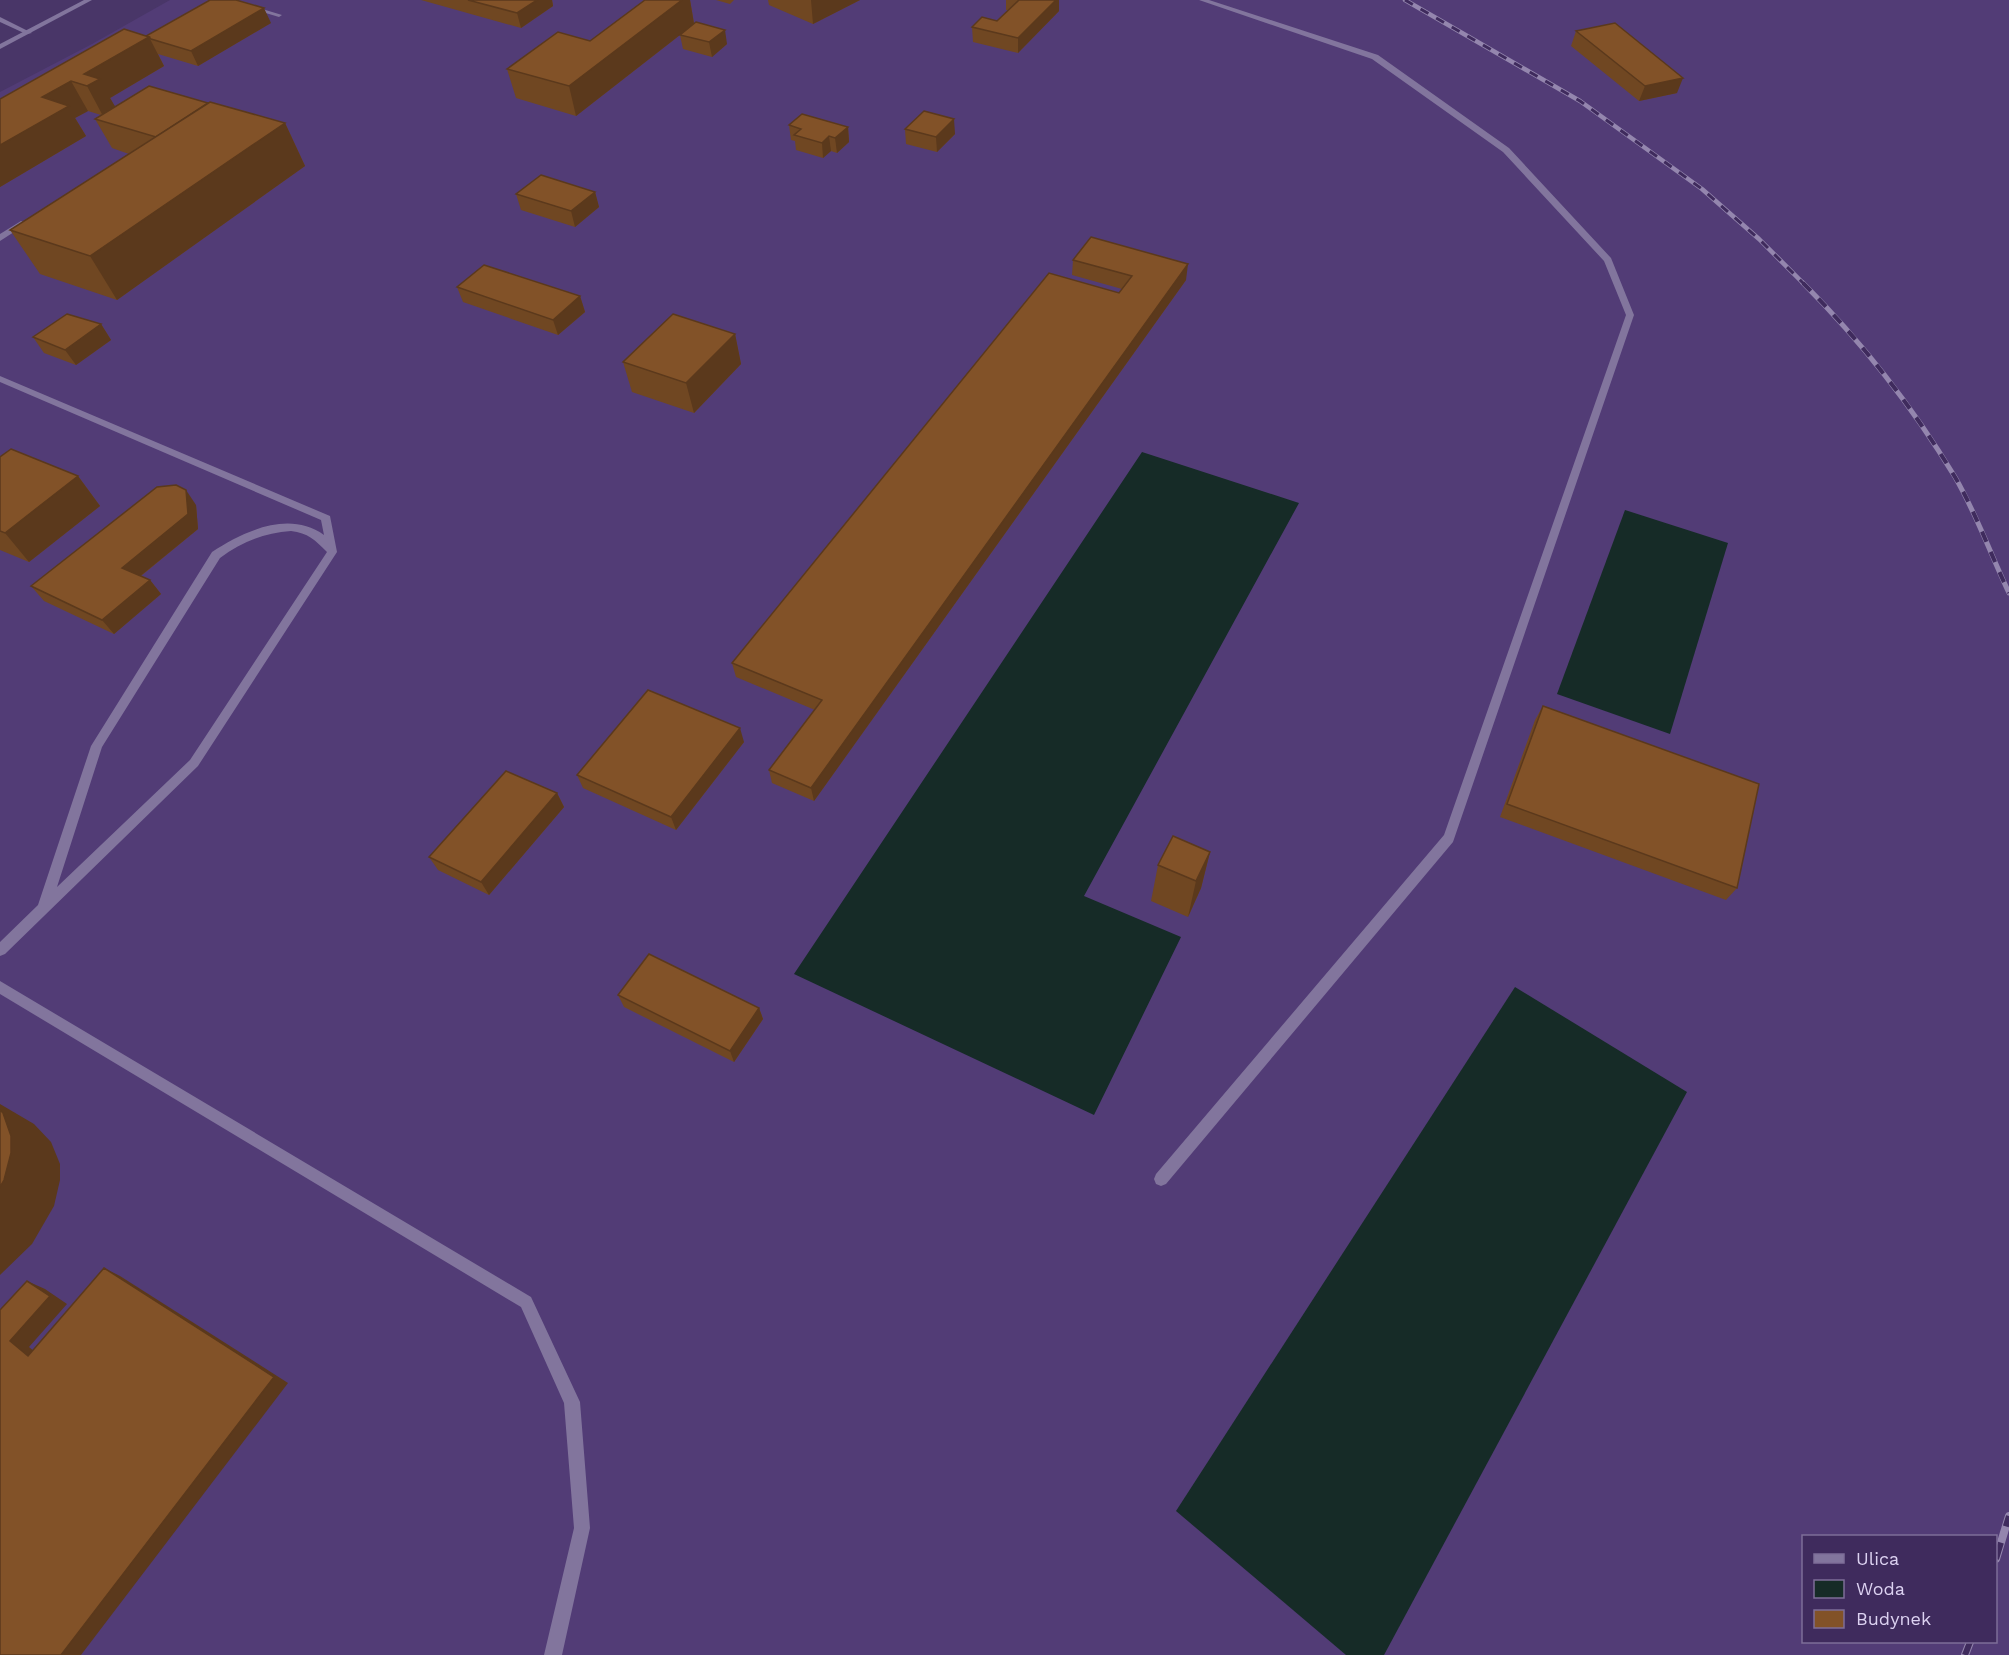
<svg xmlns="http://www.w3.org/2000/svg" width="2009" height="1655" viewBox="0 0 2009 1655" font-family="'Work Sans',sans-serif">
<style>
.built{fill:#523c76;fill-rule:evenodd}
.water{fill:#162b27}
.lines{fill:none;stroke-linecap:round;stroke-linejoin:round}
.service{fill:#82759d;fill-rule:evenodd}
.tertiary{fill:#82759d;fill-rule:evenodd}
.rail-far2-casing{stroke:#9486ae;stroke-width:4.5}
.rail-far1-casing{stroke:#9486ae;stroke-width:5}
.rail-casing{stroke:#9486ae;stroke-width:8}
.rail-far2{stroke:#3f2b5d;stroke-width:3;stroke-dasharray:9;stroke-linecap:butt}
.rail-far1{stroke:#3f2b5d;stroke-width:4;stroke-dasharray:11;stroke-linecap:butt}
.rail{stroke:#3f2b5d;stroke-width:6;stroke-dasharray:17;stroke-linecap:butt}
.wall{fill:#704722}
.shaded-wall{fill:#5b391c}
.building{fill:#825228;stroke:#5b391c;stroke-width:1.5}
</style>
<rect width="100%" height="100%" fill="#493668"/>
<path class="built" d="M170,0H2009V1655H0V92L92,44ZM1804,1536H1996V1642H1804Z"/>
<g class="water">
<polygon points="1142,452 1299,503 1084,896 1181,937 1094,1115 794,974"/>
<polygon points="1625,510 1728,543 1670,734 1557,694"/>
<polygon points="1515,987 1687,1092 1384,1655 1346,1655 1176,1511"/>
</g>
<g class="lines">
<g class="service">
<polygon points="222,0 233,0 282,15 279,17"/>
<polygon points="1199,0 1209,0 1378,55 1509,148 1611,258 1634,315 1453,842 1166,1184 1161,1186 1156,1184 1154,1179 1156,1174 1444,835 1626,315 1604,261 1503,152 1372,59"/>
<polygon points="0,17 32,33 26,34 0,22"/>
<polygon points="21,221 28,223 0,241 0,234"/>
<path d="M0,376L330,516L337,552L198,766L5,954L0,956V942L38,905L91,746L212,552C244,531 289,510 324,535L321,520L0,382ZM291,531C308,533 315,540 327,552L190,760L57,887L102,747L220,558C242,542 264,533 291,531Z"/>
<polygon points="0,981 531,1297 580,1402 590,1528 562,1655 544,1655 574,1528 564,1403 521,1307 0,994"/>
</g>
<polygon class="tertiary" points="84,0 92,0 0,49 0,44"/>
<g class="rail-far2-casing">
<polyline id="rail-far2" points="1405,0 1580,101 1702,189 1759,239 1805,285"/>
</g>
<g class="rail-far1-casing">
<path id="rail-far1" d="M1803,283C1862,342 1912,406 1955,477C1976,513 1991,555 2009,593"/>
</g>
<g class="rail-casing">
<g id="rail">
<polyline points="1996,1559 2009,1516"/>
<polyline points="1965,1655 1970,1642"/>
</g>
</g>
<use href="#rail-far2" class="rail-far2"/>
<use href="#rail-far1" class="rail-far1"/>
<use href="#rail" class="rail"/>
</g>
<g class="wall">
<polygon points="421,0 552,0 553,6 521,28"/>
<polygon points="645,0 690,0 694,23 727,44 712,57 683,49 680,35 576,116 516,98 507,69 590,41"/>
<polygon points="716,0 734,0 730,4"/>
<polygon points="768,0 860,0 813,24 769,5"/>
<polygon points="1006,0 1059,0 1059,11 1018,53 973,42 972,27 997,21 1008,10 1006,10"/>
<polygon points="271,23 198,66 158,54 164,66 110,98 115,107 208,103 285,123 305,166 117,300 40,274 10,230 129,154 112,148 95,119 101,115 88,111 75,118 86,136 0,187 0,99 146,36"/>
<polygon points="1576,31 1677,93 1639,101 1571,46"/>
<polygon points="789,125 848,127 849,142 837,153 831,151 823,158 796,150 795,141 791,140"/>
<polygon points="905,129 955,134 937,152 906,144"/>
<polygon points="595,192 599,207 575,227 521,210 516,194"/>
<polygon points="1073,260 1186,280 814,801 772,783 769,770 815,710 736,677 732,663 1119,293 1122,289 1072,275"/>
<polygon points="457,287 580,296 585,312 558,335 463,302"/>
<polygon points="101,324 111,340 76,365 44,353 33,337"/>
<polygon points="735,334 741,364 694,413 632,392 623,362"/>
<polygon points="0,457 78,476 100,506 29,562 0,550"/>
<polygon points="196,505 198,529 141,576 150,580 161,594 114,634 44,601 31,586"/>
<polygon points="1543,706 1737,888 1726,900 1500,817 1535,720"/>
<polygon points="744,742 676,830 583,788 577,775"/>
<polygon points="557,793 564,807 489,895 438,870 429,857"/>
<polygon points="1210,852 1201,888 1188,917 1151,901 1158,865"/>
<polygon points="618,995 759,1008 763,1019 734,1062 624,1007"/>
</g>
<g class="shaded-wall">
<polygon points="537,0 552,0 553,6 521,28 517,13"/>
<polygon points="682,0 690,0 694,24 576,116 569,86"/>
<polygon points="811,0 860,0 813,24"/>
<polygon points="1056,0 1059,0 1059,11 1018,53 1018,38"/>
<polygon points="264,8 271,23 198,66 191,51"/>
<polygon points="725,30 727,44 712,57 709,42"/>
<polygon points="149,37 164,66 110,98 116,108 103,116 87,86 84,74"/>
<polygon points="1683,78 1677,93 1639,101 1645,86"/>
<polygon points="71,81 88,111 75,118 86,136 0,187 0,145 42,97"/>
<polygon points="954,119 955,134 937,152 936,137"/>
<polygon points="285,123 305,166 117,300 90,256"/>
<polygon points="848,127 849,142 837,153 835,138"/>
<polygon points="829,136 831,151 823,158 822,143"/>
<polygon points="595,192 599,207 575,227 571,211"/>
<polygon points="1188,264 1186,280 814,801 811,788"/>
<polygon points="580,296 585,312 558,335 553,320"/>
<polygon points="101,324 111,340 76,365 65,350"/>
<polygon points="735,334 741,364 694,413 686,383"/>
<polygon points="78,476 100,506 29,562 5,533"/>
<polygon points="186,490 196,505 198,529 133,582 122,568"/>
<polygon points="150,580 161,594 114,634 102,620"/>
<polygon points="740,728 744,742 676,830 671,817"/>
<polygon points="557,793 564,807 489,895 481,882"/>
<polygon points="1210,852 1201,888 1188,917 1196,881"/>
<polygon points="759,1008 763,1019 734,1062 730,1051"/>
<polygon points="0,1104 34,1124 51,1142 60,1164 60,1180 54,1206 32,1244 0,1275"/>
<polygon points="104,1268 120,1276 288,1383 81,1655 61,1655"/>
<polygon points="27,1281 45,1289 67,1304 29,1347 47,1362 28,1356 10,1341"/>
</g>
<g class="building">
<polygon points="210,0 236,0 264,8 191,51 151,39 149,37 146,36"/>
<polygon points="468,0 537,0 517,13"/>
<polygon points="645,0 682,0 569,86 507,69 558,32 590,41"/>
<polygon points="1019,0 1056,0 1018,38 972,27 982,17 997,21"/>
<polygon points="696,22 725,30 709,42 680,35"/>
<polygon points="1615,23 1683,78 1645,86 1576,31"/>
<polygon points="124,29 149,37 84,74 100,79 87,86 71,81 42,97 69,106 0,145 0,99"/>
<polygon points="149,86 208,103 156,137 95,119"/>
<polygon points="210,102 285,123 90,256 10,230"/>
<polygon points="924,111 954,119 936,137 905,129"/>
<polygon points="802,114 848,127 835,138 829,136 822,143 794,135 801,129 789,125"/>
<polygon points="541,175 595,192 571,211 516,194"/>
<polygon points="1091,237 1188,264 811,788 769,770 822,700 732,663 1049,273 1119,293 1132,276 1073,260"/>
<polygon points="484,265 580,296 553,320 457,287"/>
<polygon points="67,314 101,324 65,350 33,337"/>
<polygon points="673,314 735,334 686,383 623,362"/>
<polygon points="11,449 78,476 5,533 0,531 0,457"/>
<polygon points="176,485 186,490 188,514 122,568 150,580 102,620 31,586 157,487"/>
<polygon points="648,690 740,728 671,817 577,775"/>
<polygon points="1543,706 1759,784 1737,888 1507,804"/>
<polygon points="506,771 557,793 481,882 429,857"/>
<polygon points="1173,836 1210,852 1196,881 1158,865"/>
<polygon points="649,954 759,1008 730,1051 618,995"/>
<polygon points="0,1110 3,1113 11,1136 11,1153 4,1180 0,1187"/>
<polygon points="104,1268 274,1377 61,1655 0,1655 0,1310 27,1281 50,1296 10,1341 28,1356"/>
</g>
<rect x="1802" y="1535" width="195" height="108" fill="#3f2b5d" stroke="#7e6e98" stroke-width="1.5"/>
<rect x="1814" y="1554" width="30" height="9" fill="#82759d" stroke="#7e6e98" stroke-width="1.5"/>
<text x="1856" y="1565" font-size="18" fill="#dcd2f1">Ulica</text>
<rect x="1814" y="1580" width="30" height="18" fill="#162b27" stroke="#7e6e98" stroke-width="1.5"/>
<text x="1856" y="1595" font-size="18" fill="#dcd2f1">Woda</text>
<rect x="1814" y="1610" width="30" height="18" fill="#825228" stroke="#7e6e98" stroke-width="1.5"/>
<text x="1856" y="1625" font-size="18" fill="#dcd2f1">Budynek</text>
</svg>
